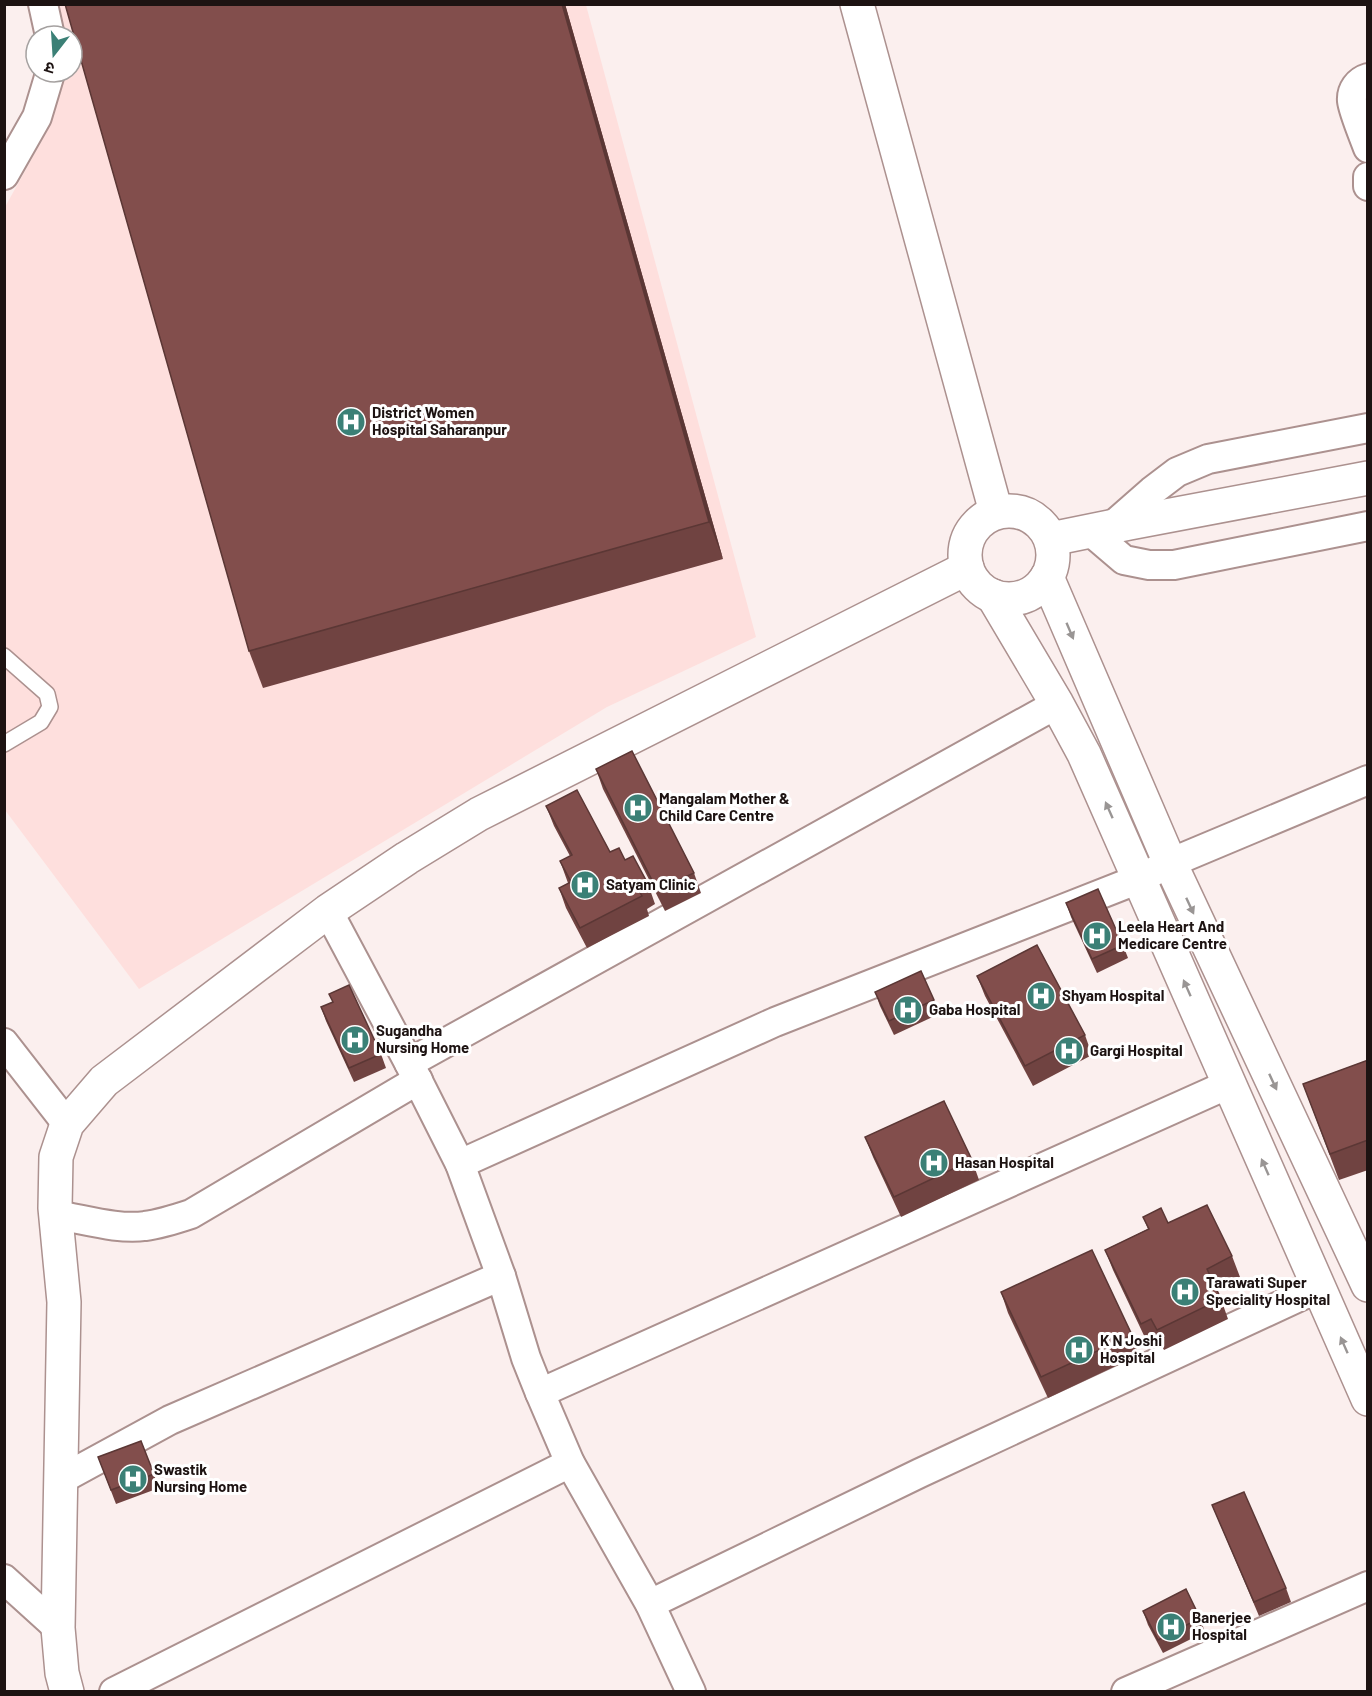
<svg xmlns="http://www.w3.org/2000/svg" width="1372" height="1696" viewBox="0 0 1372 1696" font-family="Barlow,'Noto Sans Devanagari',sans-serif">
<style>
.built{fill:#fedfdd}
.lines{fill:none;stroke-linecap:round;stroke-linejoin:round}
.service-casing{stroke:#ac918f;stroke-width:18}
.minor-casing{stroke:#ac918f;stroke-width:32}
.tertiary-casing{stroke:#ac918f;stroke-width:36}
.trunk-casing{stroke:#ac918f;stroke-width:36}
.service{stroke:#fff;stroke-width:15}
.minor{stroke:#fff;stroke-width:28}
.tertiary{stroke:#fff;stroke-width:33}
.trunk{stroke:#fff;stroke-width:33}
.wall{fill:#704341}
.shaded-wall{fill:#5b3735}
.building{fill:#824e4c;stroke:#5b3735;stroke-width:1.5}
.oneway{fill:#999594}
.labels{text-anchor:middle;stroke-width:6;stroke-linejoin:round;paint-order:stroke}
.poi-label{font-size:15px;font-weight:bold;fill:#1d1312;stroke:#fff;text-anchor:start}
</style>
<rect width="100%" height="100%" fill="#fbefee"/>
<polygon class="built" points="55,5 586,5 756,637 607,707 139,989 5,810 5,207 45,135 63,84 62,72 72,72 72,36 58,36"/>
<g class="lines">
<g class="service-casing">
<polyline id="service" points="4,656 47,694 50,707 41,722 4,744"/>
</g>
<g class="minor-casing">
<g id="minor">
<polyline points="43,4 50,36"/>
<path d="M1368,78C1358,81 1351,90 1352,101C1353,111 1364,137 1368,148"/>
<polyline points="4,175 37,117 49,77 49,72"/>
<polyline points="1368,177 1368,186"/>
<polyline points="1111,527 1152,491 1177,472 1208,459 1368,428"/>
<polyline points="1090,531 1124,560 1149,565 1174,565 1368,526"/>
<polyline points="328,911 409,1063 460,1164 501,1276 526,1358 540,1393 570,1463 650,1604 691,1692"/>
<polyline points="4,1043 67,1124"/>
<polyline points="409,1063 1057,704"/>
<polyline points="460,1164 775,1022 1139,879 1170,863 1368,780"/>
<path d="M56,1215C83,1219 118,1230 145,1226C161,1224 176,1219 191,1214L418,1080"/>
<polyline points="540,1393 1229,1084"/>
<polyline points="60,1480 170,1420 501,1276"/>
<polyline points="4,1579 58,1628"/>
<polyline points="650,1604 920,1473 1318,1288"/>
<polyline points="114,1692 570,1463"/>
<polyline points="1126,1692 1368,1586"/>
</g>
</g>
<g class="tertiary-casing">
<g id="tertiary">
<polyline points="857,4 996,512"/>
<polyline points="1047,577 1170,863 1368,1285"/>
<polyline points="993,596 1057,704 1084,754 1368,1399"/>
</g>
</g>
<g class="trunk-casing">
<g id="trunk">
<circle cx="1009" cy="555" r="44"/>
<polyline points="1051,539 1129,523 1368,478"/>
<polyline points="67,1692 62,1673 58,1628 64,1302 55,1208 56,1157 67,1124 104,1081 328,911 407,858 479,814 967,568"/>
</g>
</g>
<use href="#service" class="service"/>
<use href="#minor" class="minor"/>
<use href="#tertiary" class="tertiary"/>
<use href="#trunk" class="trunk"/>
</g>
<g class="wall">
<polygon points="65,4 565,4 723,559 263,688 249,651"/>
<polygon points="596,769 694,873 701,893 665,911 603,789"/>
<polygon points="546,806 610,852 625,860 648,884 655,904 647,909 649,916 587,948 566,908 559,888 568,883 560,861 570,856 554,826"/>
<polygon points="1066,903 1123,945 1128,958 1097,973 1071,917"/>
<polygon points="977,976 1085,1035 1092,1055 1033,1086 985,996"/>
<polygon points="875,992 934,1000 939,1014 894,1035 880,1006"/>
<polygon points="321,1007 381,1054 386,1068 354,1082 326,1021"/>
<polygon points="1368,1060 1368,1170 1339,1180 1303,1084"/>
<polygon points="865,1137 972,1160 979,1180 901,1217 873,1157"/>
<polygon points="1143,1217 1168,1223 1232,1256 1240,1277 1216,1288 1221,1299 1228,1319 1164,1350 1158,1339 1148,1344 1113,1270 1105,1250 1148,1229"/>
<polygon points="1001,1292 1132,1335 1139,1355 1048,1398 1008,1313"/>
<polygon points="141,1441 159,1488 116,1504 98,1457"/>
<polygon points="1212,1505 1286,1588 1291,1602 1259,1616"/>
<polygon points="1143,1611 1200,1618 1205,1632 1163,1653 1148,1625"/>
</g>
<polygon class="shaded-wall" points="562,4 565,4 723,559 709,522"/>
<g class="building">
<polygon points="65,4 562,4 709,522 249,651"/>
<polygon points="632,751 694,873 657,890 596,769"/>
<polygon points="577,790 610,852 619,848 625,860 633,856 648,884 638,889 642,896 580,928 559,888 571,882 560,861 572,855 546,806"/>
<polygon points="1098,889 1123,945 1092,959 1066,903"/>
<polygon points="1037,945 1085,1035 1025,1066 977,976"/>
<polygon points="921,971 934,1000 889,1021 875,992"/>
<polygon points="349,985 381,1054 349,1068 321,1007 333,1002 329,994"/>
<polygon points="1368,1060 1368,1140 1330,1154 1303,1084"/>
<polygon points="944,1101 972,1160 894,1197 865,1137"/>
<polygon points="1207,1205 1232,1256 1207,1269 1221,1299 1157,1330 1151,1319 1141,1324 1105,1250 1149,1229 1143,1217 1161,1208 1168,1223"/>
<polygon points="1092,1250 1132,1335 1041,1377 1001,1292"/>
<polygon points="141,1441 154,1474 111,1490 98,1457"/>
<polygon points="1244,1492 1286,1588 1254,1602 1212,1505"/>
<polygon points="1186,1589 1200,1618 1158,1640 1143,1611"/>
</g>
<defs><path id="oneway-solid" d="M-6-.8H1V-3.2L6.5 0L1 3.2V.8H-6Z" transform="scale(1.5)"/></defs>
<g class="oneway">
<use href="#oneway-solid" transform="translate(1070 631) rotate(67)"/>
<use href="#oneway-solid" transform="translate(1109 810) rotate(-114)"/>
<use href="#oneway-solid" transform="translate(1190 906) rotate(65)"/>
<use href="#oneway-solid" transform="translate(1187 988) rotate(-114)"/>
<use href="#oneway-solid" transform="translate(1273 1082) rotate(65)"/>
<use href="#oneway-solid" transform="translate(1265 1167) rotate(-114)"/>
<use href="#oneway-solid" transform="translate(1344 1345) rotate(-114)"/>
</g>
<defs>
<g id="hospital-disc" transform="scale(1.5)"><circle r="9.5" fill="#3b8076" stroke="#fff"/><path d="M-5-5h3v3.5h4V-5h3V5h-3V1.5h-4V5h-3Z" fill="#fff"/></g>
</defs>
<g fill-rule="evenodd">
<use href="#hospital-disc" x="351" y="422"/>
<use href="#hospital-disc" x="638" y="808"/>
<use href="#hospital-disc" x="585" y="885"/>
<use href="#hospital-disc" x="1097" y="936"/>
<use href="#hospital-disc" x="1041" y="996"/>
<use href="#hospital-disc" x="908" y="1010"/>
<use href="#hospital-disc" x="355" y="1040"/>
<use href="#hospital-disc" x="1069" y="1051"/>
<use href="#hospital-disc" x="934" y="1163"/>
<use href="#hospital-disc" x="1185" y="1292"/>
<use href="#hospital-disc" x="1079" y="1350"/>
<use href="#hospital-disc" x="133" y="1479"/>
<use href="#hospital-disc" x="1171" y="1627"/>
</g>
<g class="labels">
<g class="poi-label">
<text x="372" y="418">District Women<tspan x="372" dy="17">Hospital Saharanpur</tspan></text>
<text x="659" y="804">Mangalam Mother &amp;<tspan x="659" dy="17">Child Care Centre</tspan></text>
<text x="606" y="890">Satyam Clinic</text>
<text x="1118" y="932">Leela Heart And<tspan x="1118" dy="17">Medicare Centre</tspan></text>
<text x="1062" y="1001">Shyam Hospital</text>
<text x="929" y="1015">Gaba Hospital</text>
<text x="376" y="1036">Sugandha<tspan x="376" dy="17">Nursing Home</tspan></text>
<text x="1090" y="1056">Gargi Hospital</text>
<text x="955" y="1168">Hasan Hospital</text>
<text x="1206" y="1288">Tarawati Super<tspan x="1206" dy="17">Speciality Hospital</tspan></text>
<text x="1100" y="1346">K N Joshi<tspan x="1100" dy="17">Hospital</tspan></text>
<text x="154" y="1475">Swastik<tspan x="154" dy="17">Nursing Home</tspan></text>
<text x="1192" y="1623">Banerjee<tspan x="1192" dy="17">Hospital</tspan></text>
</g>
</g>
<rect width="1372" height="1696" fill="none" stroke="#1d1312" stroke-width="12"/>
<g transform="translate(54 54) rotate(197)"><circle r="28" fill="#ffffff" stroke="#a5a1a0" stroke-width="1.5"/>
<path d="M0-4.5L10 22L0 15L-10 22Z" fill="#3b8076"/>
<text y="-9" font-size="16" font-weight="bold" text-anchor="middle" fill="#1d1312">उ</text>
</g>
</svg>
